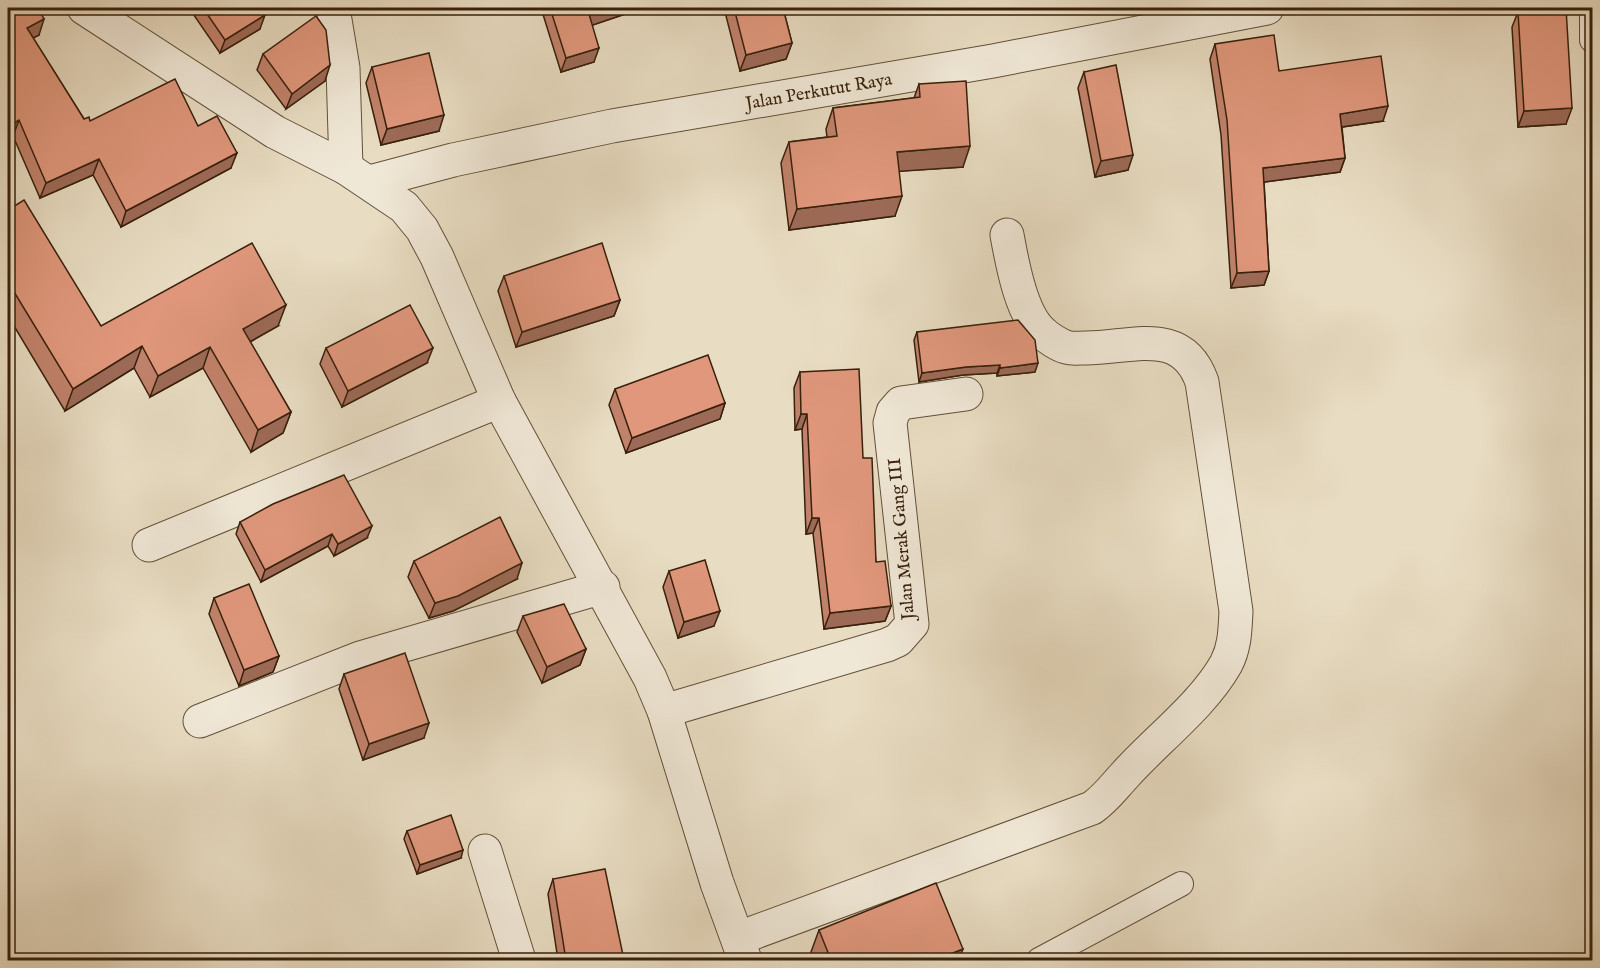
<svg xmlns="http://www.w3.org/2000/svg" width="1600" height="968" viewBox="0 0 1600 968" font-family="'IM FELL English',serif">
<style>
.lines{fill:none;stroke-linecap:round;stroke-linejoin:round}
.lane-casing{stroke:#644f39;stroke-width:26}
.street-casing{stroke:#644f39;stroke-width:35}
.lane{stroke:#f0e8d7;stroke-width:24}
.street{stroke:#f0e8d7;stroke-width:33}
.wall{fill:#c1826b;stroke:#38200b;stroke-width:1.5}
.shaded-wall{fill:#9d6a57;stroke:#38200b;stroke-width:1.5}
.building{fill:#e0977c;stroke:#38200b;stroke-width:1.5}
.labels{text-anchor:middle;stroke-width:4.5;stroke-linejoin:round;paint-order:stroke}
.street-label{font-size:18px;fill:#38200b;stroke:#f0e8d7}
</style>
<rect width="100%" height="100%" fill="#e8dcc2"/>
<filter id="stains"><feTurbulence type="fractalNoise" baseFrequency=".00333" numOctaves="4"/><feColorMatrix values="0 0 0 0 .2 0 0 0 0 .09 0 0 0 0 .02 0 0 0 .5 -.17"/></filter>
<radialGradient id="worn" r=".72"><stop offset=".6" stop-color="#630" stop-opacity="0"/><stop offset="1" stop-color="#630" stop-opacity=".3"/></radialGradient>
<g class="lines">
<g class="lane-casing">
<g id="lane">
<polyline points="1592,8 1592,40"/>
<polyline points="1039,960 1181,884"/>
</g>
</g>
<g class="street-casing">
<g id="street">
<polyline points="84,8 275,132 346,168 404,207 422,229 437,257 499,401 650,678 664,711 717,883 745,960"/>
<polyline points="333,8 343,68 346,168"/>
<path id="s1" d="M370,182L453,160L612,126L993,61L1267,8"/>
<polyline points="149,545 499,401"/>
<polyline points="664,711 887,645 898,640 912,624 890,423 893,412 901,403 966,394"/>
<polyline points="200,721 360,658 603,587"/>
<polyline points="485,851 519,960"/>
<path d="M739,938L1092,808C1105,799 1113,788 1124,776C1155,741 1203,705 1226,664C1235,647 1235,630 1236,611L1202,382C1182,324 1129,349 1084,348C1079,348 1071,349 1066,347C1059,345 1048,338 1043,333C1021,315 1012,262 1007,235"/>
</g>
</g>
<use href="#lane" class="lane"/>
<use href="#street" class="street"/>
</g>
<g class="wall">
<polygon points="8,8 39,35 33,38 84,119 90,121 198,126 231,168 121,227 93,175 40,198 13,136 8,139"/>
<polygon points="189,8 261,8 260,29 220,53"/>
<polygon points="541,8 636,8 634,11 592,25 594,62 561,72"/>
<polygon points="724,8 783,8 792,43 786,59 740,71"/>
<polygon points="1518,12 1566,124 1518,127 1512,27"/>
<polygon points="1215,44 1279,71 1383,121 1342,127 1345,158 1340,172 1264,182 1269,271 1264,285 1231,288 1221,135 1210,59"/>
<polygon points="263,54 325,81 286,109 257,70"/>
<polygon points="372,67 439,131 381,145 366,83"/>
<polygon points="1084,72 1128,170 1095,177 1078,88"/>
<polygon points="919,84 963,167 899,171 895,216 789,230 781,163 789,142 827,137 826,129 833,108 914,98"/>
<polygon points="8,210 101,326 278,326 250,342 291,412 283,433 251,452 203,368 150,397 134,368 65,411 8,316"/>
<polygon points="504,276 620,300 614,316 516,347 498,291"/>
<polygon points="917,332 1035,372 997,376 997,373 963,375 919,382 914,340"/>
<polygon points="326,348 427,363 342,407 320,364"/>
<polygon points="800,372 863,458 876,562 891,606 885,621 824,629 813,533 806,534 802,429 795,430 794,388"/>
<polygon points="615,389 725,403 720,419 626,453 609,405"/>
<polygon points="1593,418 1593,484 1586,437"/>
<polygon points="240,522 367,538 334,556 328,546 261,582 236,534"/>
<polygon points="414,561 517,579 453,611 429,618 408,577"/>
<polygon points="669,571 714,626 678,638 663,587"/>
<polygon points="214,598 279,656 273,672 239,686 209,614"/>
<polygon points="523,616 586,649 580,665 542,683 517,632"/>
<polygon points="344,674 424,738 363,760 339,689"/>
<polygon points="407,831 461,858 417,874 404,839"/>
<polygon points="553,879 624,960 558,960 548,894"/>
<polygon points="819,930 959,960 814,960 811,952"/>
</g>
<g class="shaded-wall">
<polygon points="609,8 636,8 634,11 584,28 589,14"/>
<polygon points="903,8 922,8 902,11"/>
<polygon points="265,15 260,29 220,53 225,40"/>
<polygon points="44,19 39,35 22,44 27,28"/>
<polygon points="792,43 786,59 740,71 746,55"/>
<polygon points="599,48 594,62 561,72 566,58"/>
<polygon points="330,65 325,81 286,109 292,94"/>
<polygon points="1388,106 1383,121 1335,128 1340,114"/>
<polygon points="1572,108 1566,124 1518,127 1524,111"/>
<polygon points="444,115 439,131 381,145 387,129"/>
<polygon points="19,120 13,136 8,139 14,123"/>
<polygon points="12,121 8,133 8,124"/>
<polygon points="970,146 963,167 890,172 897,152"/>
<polygon points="237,153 231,168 121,227 126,211"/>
<polygon points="1133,155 1128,170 1095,177 1101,161"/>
<polygon points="1345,158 1340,172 1257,183 1263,168"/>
<polygon points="99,159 93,175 40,198 46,183"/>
<polygon points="902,196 895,216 789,230 797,209"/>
<polygon points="1269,271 1264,285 1231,288 1237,273"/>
<polygon points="620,300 614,316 516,347 522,332"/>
<polygon points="286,305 278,326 235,350 243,329"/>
<polygon points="142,346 134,368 65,411 73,389"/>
<polygon points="210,347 203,368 150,397 158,376"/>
<polygon points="433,348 427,363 342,407 348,391"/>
<polygon points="1038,363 1035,372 997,376 1000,368"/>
<polygon points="1000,365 997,373 963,375 919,382 922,373 966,367"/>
<polygon points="725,403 720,419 626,453 632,438"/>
<polygon points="291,412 283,433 251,452 258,430"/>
<polygon points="801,414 807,414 802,429 795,430"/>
<polygon points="812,518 819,518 813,533 806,534"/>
<polygon points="372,526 367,538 334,556 338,544"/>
<polygon points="332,534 328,546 261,582 265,570"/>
<polygon points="522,563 517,579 453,611 429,618 435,603"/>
<polygon points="891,606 885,621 824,629 830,613"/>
<polygon points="720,611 714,626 678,638 684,622"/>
<polygon points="586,649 580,665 542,683 547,667"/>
<polygon points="279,656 273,672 239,686 244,670"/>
<polygon points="429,723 424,738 363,760 369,744"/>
<polygon points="463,850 461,858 417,874 420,865"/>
<polygon points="963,949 959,960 935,960"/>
</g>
<g class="building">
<polygon points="8,8 38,8 44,19 27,28 84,119 89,117 90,121 175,79 198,126 217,116 237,153 126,211 99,159 46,183 19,120 14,123 12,121 8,124"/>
<polygon points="203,8 261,8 265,15 225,40"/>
<polygon points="550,8 609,8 589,14 599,48 566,58"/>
<polygon points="734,8 783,8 792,43 746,55"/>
<polygon points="1566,8 1572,108 1524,111 1518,12"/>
<polygon points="316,16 326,30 330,65 292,94 263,54"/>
<polygon points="1274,35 1279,71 1381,56 1388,106 1340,114 1345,158 1263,168 1269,271 1237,273 1227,120 1215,44"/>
<polygon points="429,53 444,115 387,129 372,67"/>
<polygon points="1116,65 1133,155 1101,161 1084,72"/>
<polygon points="966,81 970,146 897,152 902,196 797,209 789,142 837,136 833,108 920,97 919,84"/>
<polygon points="24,200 101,326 252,243 286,305 243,329 291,412 258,430 210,347 158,376 142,346 73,389 8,282 8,210"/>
<polygon points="602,243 620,300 522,332 504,276"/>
<polygon points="410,305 433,348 348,391 326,348"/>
<polygon points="1018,320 1035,340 1038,363 1000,368 1000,365 966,367 922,373 917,332"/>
<polygon points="708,355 725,403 632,438 615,389"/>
<polygon points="859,369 863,458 872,458 876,562 885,561 891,606 830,613 819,518 812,518 807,414 801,414 800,372"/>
<polygon points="344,475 372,526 338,544 332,534 265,570 240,522 273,504"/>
<polygon points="500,517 522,563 458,596 435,603 414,561"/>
<polygon points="705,560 720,611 684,622 669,571"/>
<polygon points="249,584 279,656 244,670 214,598"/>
<polygon points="564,604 586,649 547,667 523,616"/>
<polygon points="405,653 429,723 369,744 344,674"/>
<polygon points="451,815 463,850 420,865 407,831"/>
<polygon points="605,869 624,960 566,960 553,879"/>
<polygon points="936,883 963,949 935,960 831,960 819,930"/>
</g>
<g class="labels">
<g class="street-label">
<text dy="6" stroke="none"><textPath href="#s1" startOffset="458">Jalan Perkutut Raya</textPath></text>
<text transform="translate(901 539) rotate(-95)" y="6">Jalan Merak Gang III</text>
</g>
</g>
<rect width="1600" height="968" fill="none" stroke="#e8dcc2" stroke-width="30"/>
<rect x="9" y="9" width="1582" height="950" fill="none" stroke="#38200b" stroke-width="3"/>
<rect x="15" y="15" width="1570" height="938" fill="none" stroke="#38200b" stroke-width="1.5"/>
<rect width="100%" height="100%" filter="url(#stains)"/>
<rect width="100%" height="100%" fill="url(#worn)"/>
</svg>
